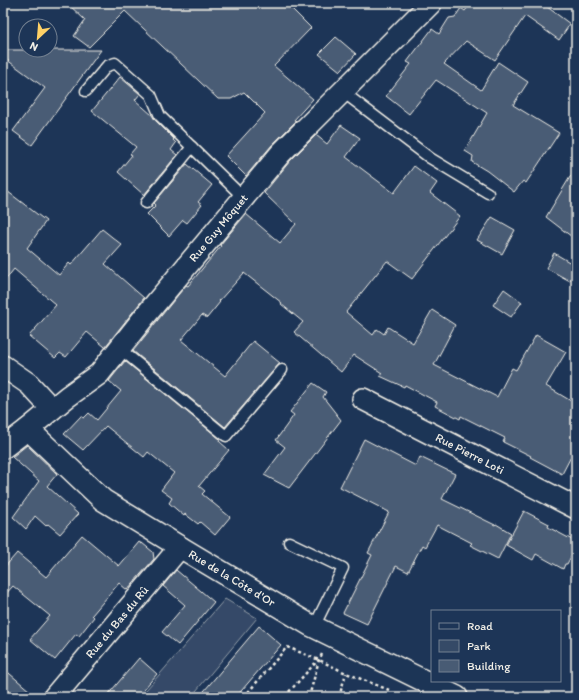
<svg xmlns="http://www.w3.org/2000/svg" width="579" height="700" viewBox="0 0 579 700" font-family="Itim,sans-serif">
<style>
.green{fill:#354a67;stroke:#949ea8}
.building{fill:#485b74;stroke:#f4f1e8}
.lines{fill:none;stroke-linecap:round;stroke-linejoin:round}
.lane-casing{stroke:#f4f1e8;stroke-width:13}
.street-casing{stroke:#f4f1e8;stroke-width:24}
.path{stroke:#f4f1e8;stroke-width:2.5;stroke-dasharray:3 3;stroke-linecap:butt}
.lane{stroke:#1d3557;stroke-width:10}
.street{stroke:#1d3557;stroke-width:21}
.labels{text-anchor:middle;stroke-width:3;stroke-linejoin:round;paint-order:stroke}
.street-label{font-size:12px;fill:#f4f1e8;stroke:#1d3557}
</style>
<rect width="100%" height="100%" fill="#1d3557"/>
<filter id="ink" filterUnits="userSpaceOnUse"><feTurbulence type="fractalNoise" baseFrequency=".025" numOctaves="2"/><feDisplacementMap in="SourceGraphic" scale="8" xChannelSelector="R" yChannelSelector="G"/><feConvolveMatrix kernelMatrix="1 2 1 2 8 2 1 2 1" color-interpolation-filters="sRGB"/></filter>
<g filter="url(#ink)">
<polygon class="green" points="225,599 257,618 191,697 140,697"/>
<g class="building">
<polygon points="67,3 286,3 311,28 274,66 313,99 294,120 296,121 272,145 246,176 226,156 265,113 256,104 257,103 254,102 244,92 231,99 218,99 125,11 89,47 74,36 85,20"/>
<polygon points="471,3 542,3 570,24 559,40 525,16 495,60 466,41 444,64 481,90 498,62 528,82 513,105 559,133 526,183 523,181 514,192 487,171 472,162 473,156 465,151 487,113 436,80 409,114 386,96 411,64 407,62 432,29 439,34 449,18 455,17 461,8 465,11"/>
<polygon points="336,37 356,54 340,71 319,54"/>
<polygon points="3,50 101,50 32,145 13,131 45,88 3,57"/>
<polygon points="120,77 140,94 135,100 152,115 155,120 174,139 173,140 176,143 171,150 177,155 144,195 118,172 132,155 130,154 136,147 92,111"/>
<polygon points="341,125 360,138 346,157 394,193 414,166 437,183 430,193 460,216 412,279 387,261 346,312 373,335 377,329 384,334 388,327 413,343 432,310 455,325 434,365 497,397 512,368 516,370 536,335 566,352 546,386 576,404 576,447 562,474 530,457 531,456 503,442 505,438 461,416 460,419 435,406 437,402 405,385 404,387 380,376 382,373 354,355 341,372 294,332 303,322 281,304 282,303 244,273 219,301 220,302 207,318 202,315 181,340 225,376 253,341 280,363 225,427 133,351 186,285 188,286 221,246 220,245 246,214 280,243 296,224 264,193 290,161 316,135 327,144"/>
<polygon points="187,164 212,185 198,202 202,205 187,223 183,220 169,236 147,214 156,205 154,203"/>
<polygon points="576,167 576,240 546,217"/>
<polygon points="3,188 46,221 27,248 59,275 69,263 71,265 102,229 122,245 105,264 144,298 105,347 87,332 66,357 60,353 55,358 29,336 56,305 14,269 3,283"/>
<polygon points="492,217 515,230 502,254 477,240"/>
<polygon points="554,253 576,266 576,272 570,281 546,268"/>
<polygon points="504,289 522,302 511,317 493,305"/>
<polygon points="125,361 220,439 219,441 229,450 199,486 205,491 202,494 230,517 215,535 200,522 198,524 185,514 184,516 169,503 172,498 161,490 174,473 148,452 144,457 106,426 83,450 64,434 81,416 84,418 89,413 97,420 121,391 109,381"/>
<polygon points="313,383 326,392 323,397 341,420 289,488 264,475 285,447 276,440 294,415 290,412"/>
<polygon points="364,439 416,466 420,457 455,474 442,499 495,525 496,524 511,533 498,559 470,545 472,543 437,525 425,547 422,545 408,572 396,566 367,624 343,613 372,555 368,553 389,512 340,487"/>
<polygon points="27,445 57,474 47,486 78,514 60,534 48,524 46,526 35,516 26,529 13,517 39,481 12,457"/>
<polygon points="524,511 549,524 548,527 576,542 576,547 567,564 565,564 563,569 536,554 533,560 506,545"/>
<polygon points="82,535 119,566 139,542 142,544 142,543 153,552 154,559 127,590 119,583 92,615 94,617 79,636 76,634 55,660 30,639 50,616 13,586 3,597 3,569 17,553 46,577"/>
<polygon points="176,570 214,602 178,645 162,632 185,605 163,586"/>
<polygon points="259,626 281,645 260,669 236,697 199,697"/>
<polygon points="139,658 157,674 137,697 106,697"/>
<polygon points="3,668 37,697 3,697"/>
</g>
<g class="lines">
<g class="lane-casing">
<g id="lane">
<polyline points="86,91 107,66 115,63 151,95 160,116 244,198"/>
<polyline points="343,92 430,158 488,193"/>
<polyline points="146,203 192,147"/>
<polyline points="119,348 226,436 282,370"/>
<polyline points="289,542 343,568 314,627"/>
</g>
</g>
<g class="street-casing">
<g id="street">
<polyline points="3,366 29,384 52,409"/>
<path id="s1" d="M363,399L576,508"/>
<path id="s2" d="M28,429L103,500L180,547L310,625L457,697"/>
<path id="s3" d="M3,448L28,429L67,397L99,374L145,316L281,153L431,3"/>
<path id="s4" d="M54,697L180,547"/>
</g>
</g>
<g class="path">
<polyline points="244,697 287,647 319,660 346,673 389,690"/>
<polyline points="288,697 287,694 318,660"/>
<polyline points="309,697 319,660 322,654"/>
<polyline points="339,697 346,673"/>
</g>
<use href="#lane" class="lane"/>
<use href="#street" class="street"/>
</g>
</g>
<g class="labels">
<g class="street-label">
<text dy="4" stroke="none"><textPath href="#s3" startOffset="310">Rue Guy Môquet</textPath></text>
<text dy="4" stroke="none"><textPath href="#s1" startOffset="120">Rue Pierre Loti</textPath></text>
<text dy="4" stroke="none"><textPath href="#s2" startOffset="254">Rue de la Côte d'Or</textPath></text>
<text dy="4" stroke="none"><textPath href="#s4" startOffset="98">Rue du Bas du Rû</textPath></text>
</g>
</g>
<rect width="579" height="700" fill="none" stroke="#1d3557" stroke-width="16"/>
<rect x="8" y="8" width="563" height="684" fill="none" stroke="#f4f1e8" stroke-width="1.5" filter="url(#ink)"/>
<rect x="431" y="610" width="130" height="72" fill="#1d3557" stroke="#738091"/>
<rect x="439" y="623" width="20" height="6" fill="#1d3557" stroke="#738091"/>
<text x="467" y="630" font-size="12" fill="#f4f1e8">Road</text>
<rect x="439" y="640" width="20" height="12" fill="#354a67" stroke="#738091"/>
<text x="467" y="650" font-size="12" fill="#f4f1e8">Park</text>
<rect x="439" y="660" width="20" height="12" fill="#485b74" stroke="#738091"/>
<text x="467" y="670" font-size="12" fill="#f4f1e8">Building</text>
<g transform="translate(38 38) rotate(206)"><circle r="19" fill="#1d3557" stroke="#738091"/>
<path d="M0-3L7 15L0 10L-7 15Z" fill="#ffd166"/>
<text y="-6" font-size="11" font-weight="bold" text-anchor="middle" fill="#f4f1e8">N</text>
</g>
</svg>
